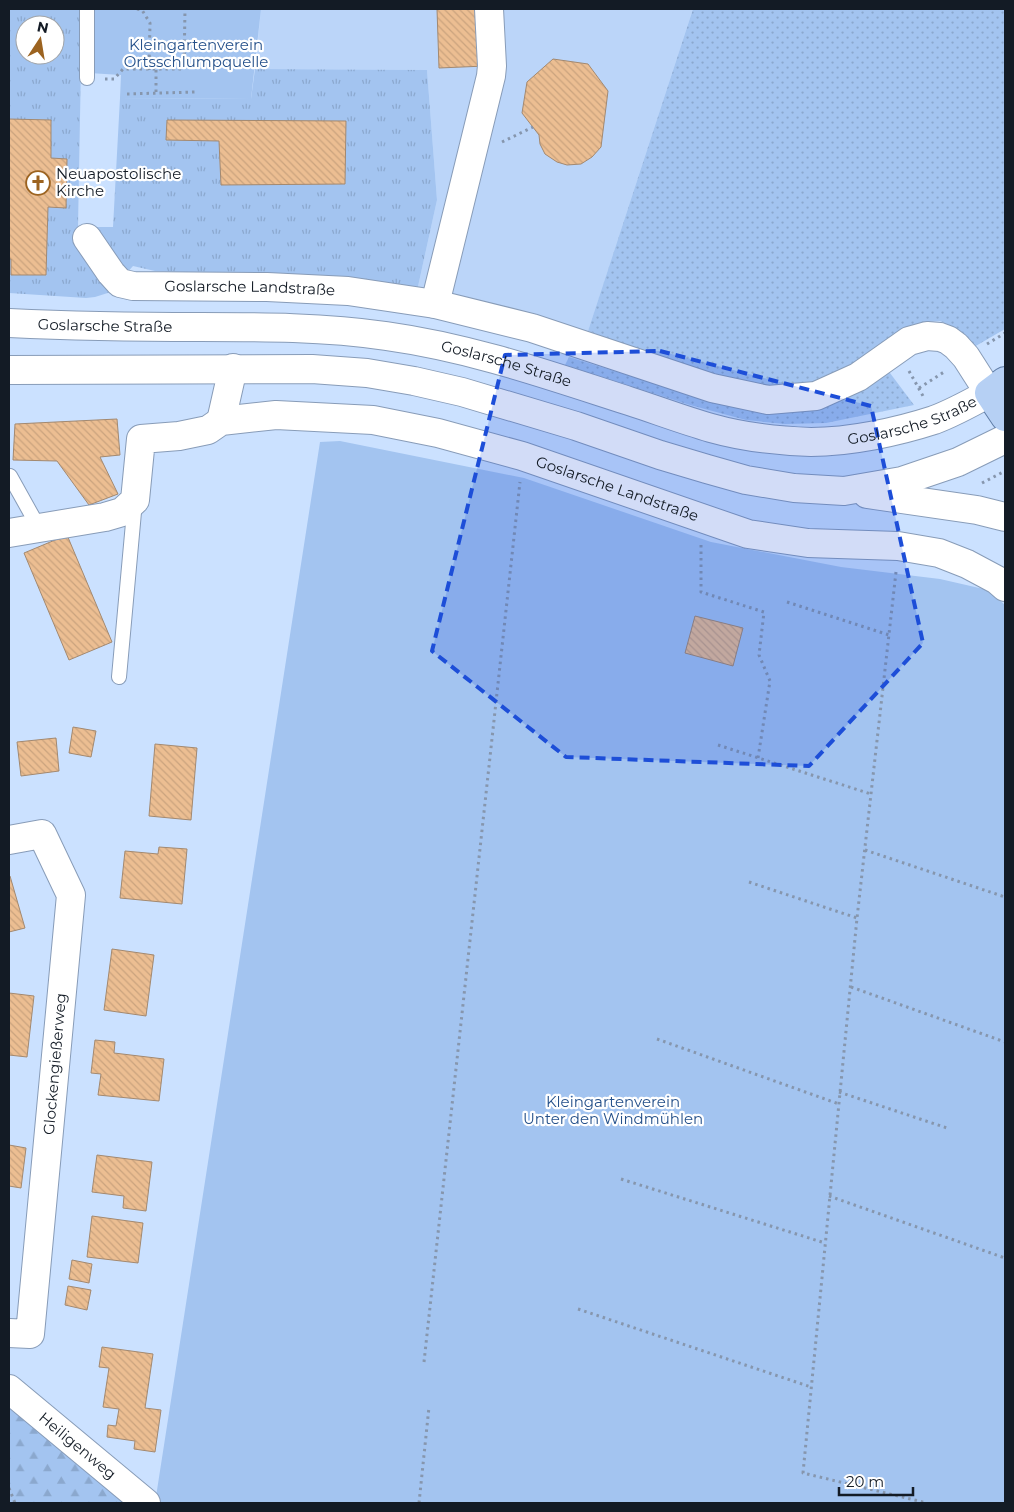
<svg xmlns="http://www.w3.org/2000/svg" width="1014" height="1512" viewBox="0 0 1014 1512" font-family="Montserrat,sans-serif">
<style>
.built{fill:#bbd5f9}
.grass{fill:url(#grass-dots)}
.forest{fill:url(#forest-firs)}
.park{fill:url(#park-tufts);fill-rule:evenodd}
.garden{fill:#a3c4f0}
.building{fill:url(#building-back-hatch);stroke:#a38970}
.lines{fill:none;stroke-linecap:round;stroke-linejoin:round}
.service-casing{stroke:#889cb8;stroke-width:16}
.minor-casing{stroke:#889cb8;stroke-width:30}
.secondary-casing{stroke:#889cb8;stroke-width:30}
.primary-casing{stroke:#5e7ca6;stroke-width:30}
.path{stroke:#8696ad;stroke-width:3;stroke-dasharray:2.5 4;stroke-linecap:butt}
.service{stroke:#fff;stroke-width:14}
.minor{stroke:#fff;stroke-width:28}
.secondary{stroke:#fff;stroke-width:28}
.primary{stroke:#b6d0f4;stroke-width:28}
.marked{fill:#1d4ed8;fill-opacity:0.2;stroke:#1d4ed8;stroke-width:4;stroke-dasharray:10 6;stroke-linejoin:round}
.labels{text-anchor:middle;stroke-width:4.5;stroke-linejoin:round;paint-order:stroke}
.park-label{font-size:15px;fill:#24508a;stroke:#fff}
.poi-label{font-size:15px;fill:#131b25;stroke:#fff;text-anchor:start}
.street-label{font-size:15px;fill:#131b25;stroke:#fff}
</style>
<defs>
<pattern id="grass-dots" width="8" height="8" patternUnits="userSpaceOnUse" patternTransform="scale(1.25)"><rect width="8" height="8" fill="#a3c4f0"/><path d="M2 2h.1M6 6h.1" fill="none" stroke="#8ba8ce" stroke-width="1.8" stroke-linecap="round"/></pattern>
<pattern id="forest-firs" width="22" height="20" patternUnits="userSpaceOnUse" patternTransform="scale(1.25)"><rect width="22" height="20" fill="#a3c4f0"/><path d="M5 1l3.5 6h-7zM16 11l3.5 6h-7z" fill="#8ba8ce"/></pattern>
<pattern id="park-tufts" width="24" height="20" patternUnits="userSpaceOnUse" patternTransform="scale(1.25)"><rect width="24" height="20" fill="#a3c4f0"/><path d="M3 7l-1-3M5 7V3M7 7l1-3M15 17l-1-3M17 17v-4M19 17l1-3" fill="none" stroke="#8ba8ce"/></pattern>
<pattern id="building-back-hatch" width="6" height="6" patternUnits="userSpaceOnUse" patternTransform="scale(1.25)"><rect width="6" height="6" fill="#ecbe92"/><path d="M-1 5l2 2M0 0l6 6M5-1l2 2" fill="none" stroke="#caa37e"/></pattern>
</defs>
<rect width="100%" height="100%" fill="#cbe1ff"/>
<polygon class="built" points="261,9 693,9 588,331 417,291 437,200 427,70 255,69"/>
<g class="grass">
<polygon points="693,9 1005,9 1005,329 974,347 954,327 940,321 924,322 850,369 808,385 769,388 676,363 588,331"/>
<polygon points="569,357 714,402 887,369 914,405 826,423 785,424 746,420 690,405 565,365"/>
</g>
<polygon class="forest" points="9,1389 146,1503 9,1503"/>
<path class="park" d="M9,9H82L78,227H113L120,98L251,99L255,69L427,70L437,200L417,291L271,275L155,271L133,266L116,285L114,291L95,297L86,298L9,293ZM25,25H55V55H25Z"/>
<g class="garden">
<polygon points="90,9 261,9 251,99 120,98 121,75 89,73"/>
<polygon points="340,441 524,478 711,542 841,567 940,579 988,590 1005,605 1005,1503 155,1503 320,442"/>
</g>
<g class="building">
<polygon points="437,9 481,9 485,66 439,68"/>
<polygon points="553,59 588,64 608,91 601,147 592,157 581,164 567,165 557,162 545,154 540,144 539,135 522,113 527,82"/>
<polygon points="9,119 51,120 51,158 67,159 66,208 48,207 46,275 11,275 11,259 9,259"/>
<polygon points="167,120 346,121 345,184 221,185 219,141 166,140"/>
<polygon points="117,419 120,455 100,457 118,494 89,505 57,461 13,460 15,424"/>
<polygon points="67,535 112,642 69,660 24,553"/>
<polygon points="695,616 743,628 733,666 685,653"/>
<polygon points="73,727 96,731 91,757 69,753"/>
<polygon points="56,738 59,771 21,776 17,742"/>
<polygon points="155,744 197,748 191,820 149,816"/>
<polygon points="159,847 187,849 182,904 120,898 125,851 158,854"/>
<polygon points="9,876 10,876 25,928 9,932"/>
<polygon points="112,949 154,955 146,1016 104,1010"/>
<polygon points="9,993 34,996 27,1057 9,1055"/>
<polygon points="95,1040 115,1042 114,1053 164,1059 159,1101 98,1095 101,1074 91,1073"/>
<polygon points="9,1145 26,1148 21,1188 9,1186"/>
<polygon points="97,1155 152,1162 146,1211 123,1208 124,1196 92,1192"/>
<polygon points="92,1216 143,1223 138,1263 87,1257"/>
<polygon points="72,1260 92,1264 89,1283 69,1279"/>
<polygon points="68,1286 91,1290 87,1310 65,1305"/>
<polygon points="102,1347 153,1354 145,1408 161,1410 155,1452 134,1449 135,1441 107,1437 108,1425 116,1426 119,1409 103,1407 109,1368 99,1367"/>
</g>
<g class="lines">
<g class="service-casing">
<g id="service">
<polyline points="87,78 87,9"/>
<polyline points="10,476 39,528"/>
<polyline points="119,677 135,501"/>
</g>
</g>
<g class="minor-casing">
<g id="minor">
<path id="s1" d="M87,238L111,273L120,283L133,286L267,287L348,291L435,304L532,328L712,388L768,400L816,396L858,377L909,341L927,336L940,337L948,340L956,346L966,357L989,393"/>
<polyline points="435,304 491,76 492,66 489,9"/>
<polyline points="221,421 233,368"/>
<path id="s2" d="M9,533L105,517L122,512L135,500L141,439L179,436L208,430L221,421L276,415L373,420L438,433L522,456L748,534L808,543L898,546L939,553L967,564L997,580L1005,587"/>
<polyline points="9,840 42,834 71,895 30,1334 9,1333"/>
<path id="s3" d="M9,1389L146,1503"/>
</g>
</g>
<g class="secondary-casing">
<g id="secondary">
<path id="s4" d="M9,323C73,326 136,327 200,327C262,327 325,327 386,336C472,348 548,375 629,401C657,410 683,420 711,428C743,437 777,441 811,442C850,442 897,432 934,420C953,413 971,403 989,393"/>
<polyline points="9,370 312,369 367,373 414,381 462,392 576,426 660,455 707,469 746,480 794,488 844,491 902,481 958,462 1005,439"/>
<polyline points="867,494 977,510 1005,517"/>
</g>
</g>
<g class="primary-casing">
<polyline id="primary" points="1005,381 989,393 1005,417"/>
</g>
<g class="path">
<polyline points="137,9 142,10 150,23 149,70"/>
<polyline points="156,70 156,93"/>
<polyline points="105,79 114,79 123,69 184,69 185,9"/>
<polyline points="127,94 196,92"/>
<polyline points="502,142 533,127"/>
<polyline points="987,344 1005,333"/>
<polyline points="909,371 923,396"/>
<polyline points="919,388 944,372"/>
<polyline points="982,483 1005,471"/>
<polyline points="701,545 701,592 764,612 759,655 770,681 758,758"/>
<polyline points="896,572 857,918 803,1473 927,1503"/>
<polyline points="787,602 889,635"/>
<polyline points="718,745 871,794"/>
<polyline points="865,850 1005,897"/>
<polyline points="749,882 857,918"/>
<polyline points="851,987 1005,1042"/>
<polyline points="657,1039 839,1104"/>
<polyline points="839,1092 947,1128"/>
<polyline points="621,1179 825,1243"/>
<polyline points="829,1196 1005,1258"/>
<polyline points="578,1309 811,1387"/>
<polyline points="424,1362 520,482"/>
<polyline points="9,1488 15,1503"/>
<polyline points="419,1503 429,1407"/>
</g>
<use href="#service" class="service"/>
<use href="#minor" class="minor"/>
<use href="#secondary" class="secondary"/>
<use href="#primary" class="primary"/>
</g>
<path class="marked" d="M660,351L871,406L923,643L809,766L566,757L432,651L505,355Z"/>
<defs>
<g id="church-ring" transform="scale(1.25)"><circle r="9.5" fill="#fff" stroke="#9c6320" stroke-width="1.5"/><path d="M-1.2-6h2.4v3.5h3.3v2.4h-3.3V6h-2.4V-.1h-3.3v-2.4h3.3Z" fill="#9c6320"/></g>
</defs>
<g fill-rule="evenodd">
<use href="#church-ring" x="38" y="183"/>
</g>
<g class="labels">
<g class="park-label">
<text x="196" y="50">Kleingartenverein<tspan x="196" dy="17">Ortsschlumpquelle</tspan></text>
<text x="613" y="1107">Kleingartenverein<tspan x="613" dy="17">Unter den Windmühlen</tspan></text>
</g>
<g class="poi-label">
<text x="56" y="179">Neuapostolische<tspan x="56" dy="17">Kirche</tspan></text>
</g>
<g class="street-label">
<text dy="5" stroke="none"><textPath href="#s1" startOffset="186">Goslarsche Landstraße</textPath></text>
<text dy="5" stroke="none"><textPath href="#s4" startOffset="96">Goslarsche Straße</textPath></text>
<text dy="5" stroke="none"><textPath href="#s4" startOffset="501">Goslarsche Straße</textPath></text>
<text dy="5" stroke="none"><textPath href="#s4" startOffset="921">Goslarsche Straße</textPath></text>
<text dy="5" stroke="none"><textPath href="#s2" startOffset="684">Goslarsche Landstraße</textPath></text>
<text transform="translate(55 1064) rotate(-85)" y="5">Glockengießerweg</text>
<text dy="5" stroke="none"><textPath href="#s3" startOffset="89">Heiligenweg</textPath></text>
</g>
</g>
<rect width="1014" height="1512" fill="none" stroke="#131b25" stroke-width="20"/>
<g transform="translate(40 40) rotate(12)"><circle r="24" fill="#ffffff" stroke="#a1a4a8"/>
<path d="M0-4L9 19L0 12L-9 19Z" fill="#9c6320"/>
<text y="-8" font-size="14" font-weight="bold" text-anchor="middle" fill="#131b25">N</text>
</g>
<path d="M839 1487v8h74v-8" fill="none" stroke="#131b25" stroke-width="2.5"/>
<text x="846" y="1487" font-size="15" fill="#131b25" stroke="#ffffff" stroke-width="4" paint-order="stroke">20 m</text>
</svg>
